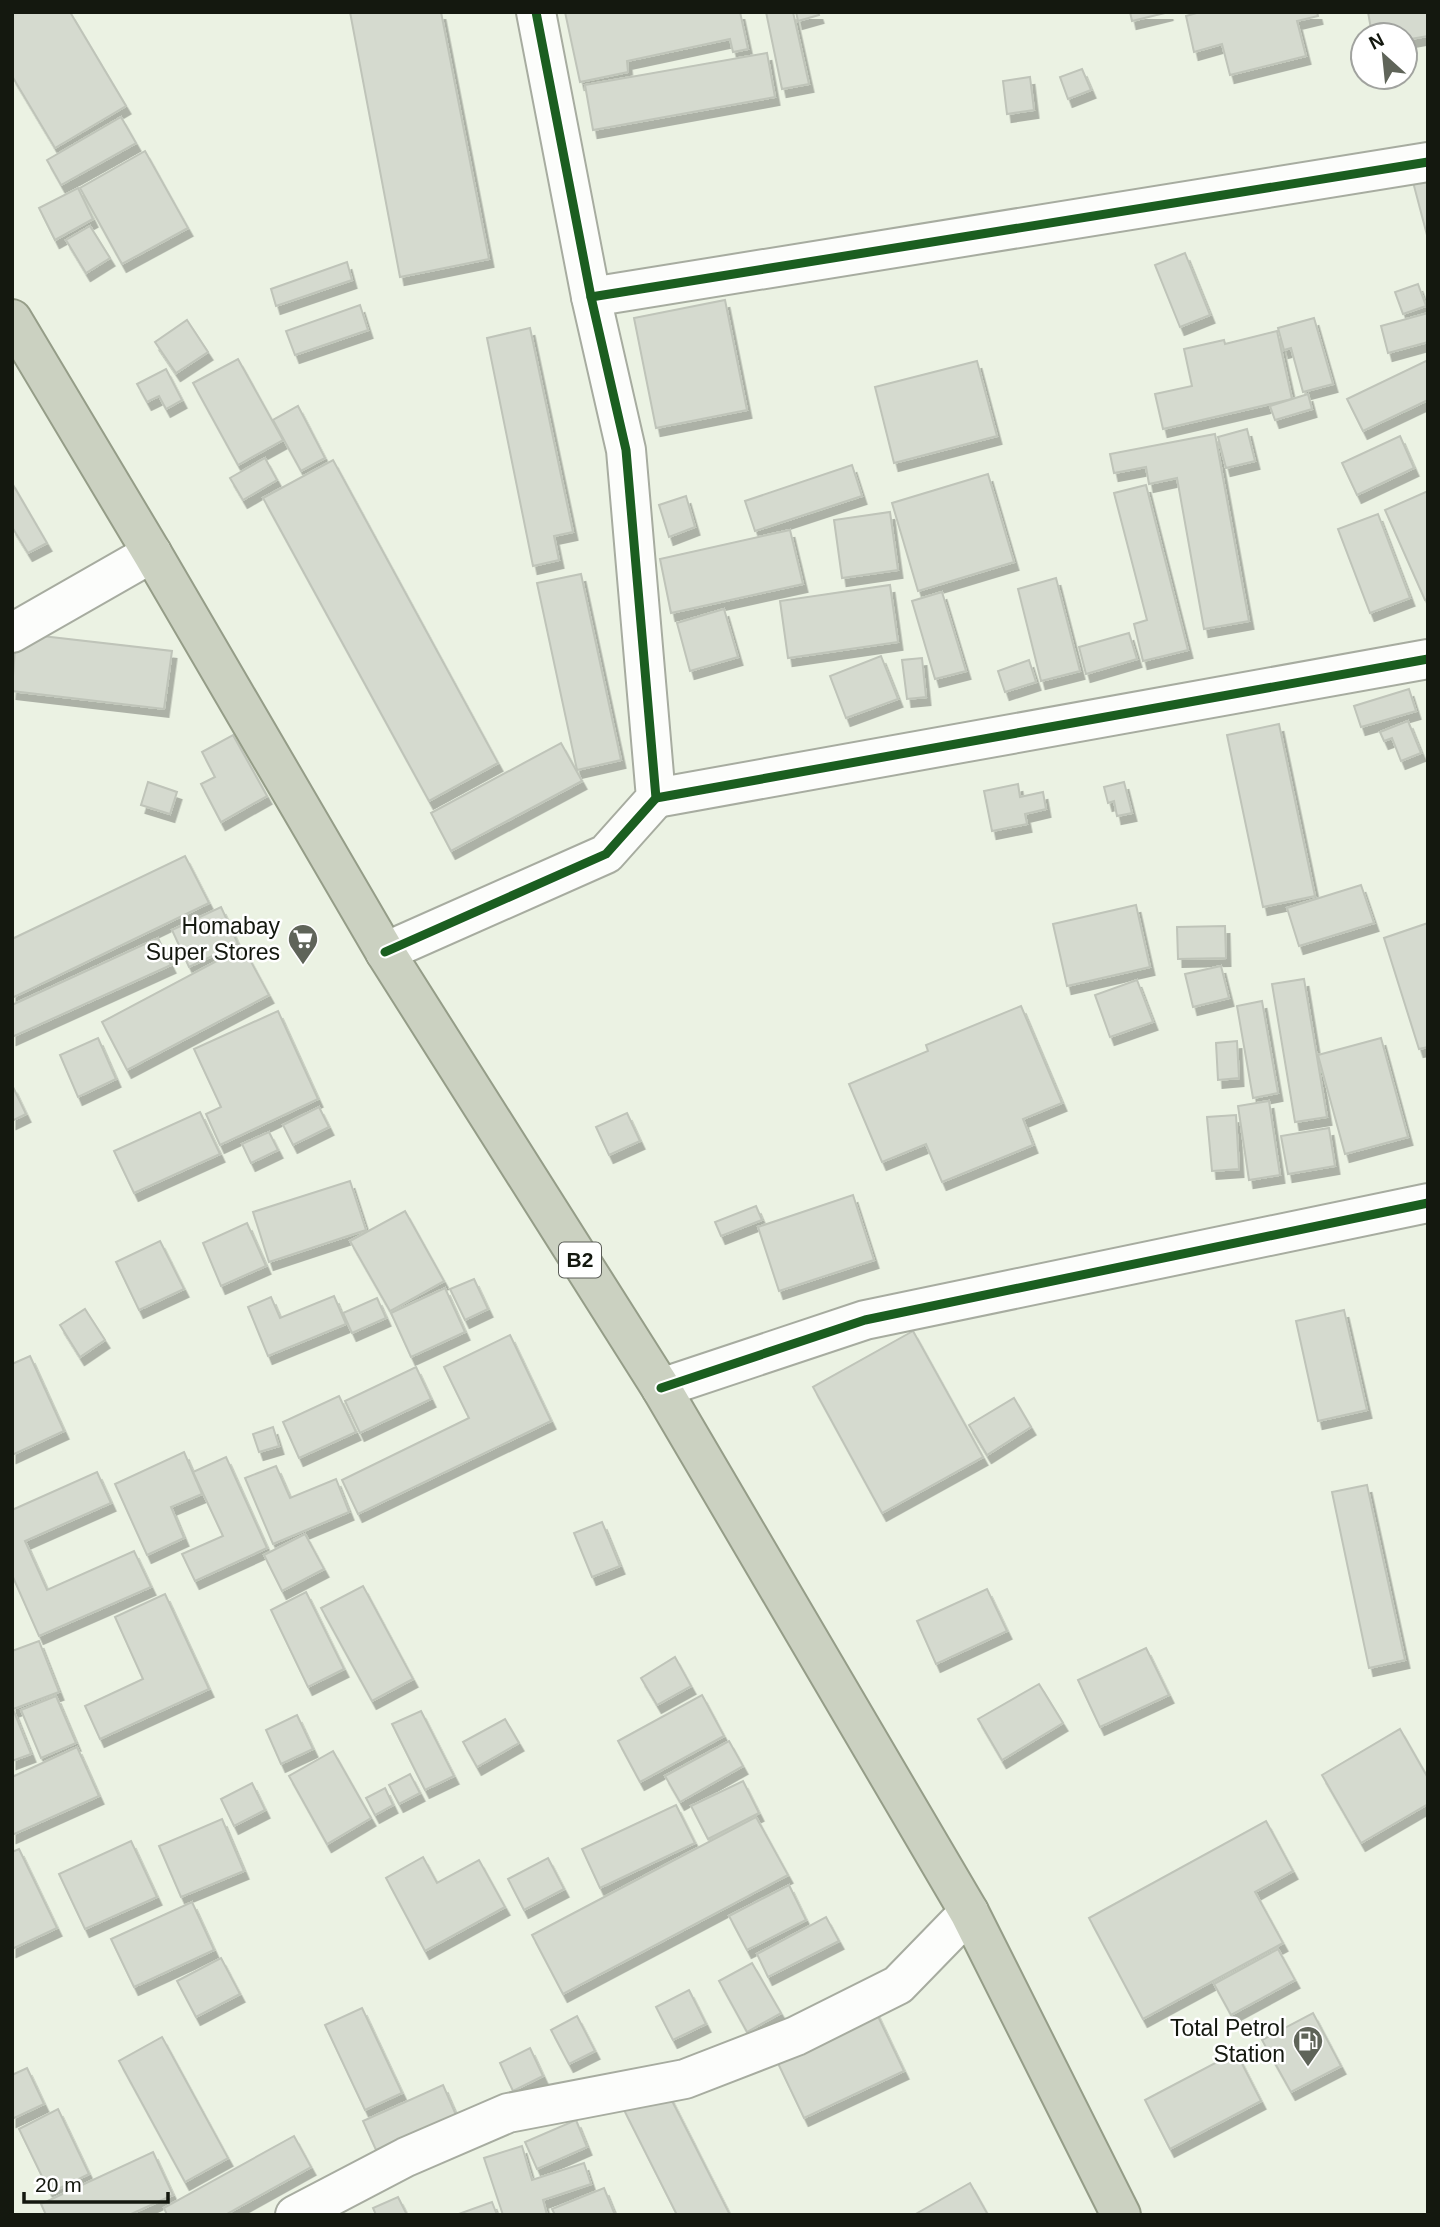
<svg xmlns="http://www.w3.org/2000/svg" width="1440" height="2227" viewBox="0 0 1440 2227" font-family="Arial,sans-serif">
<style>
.building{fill:#d5dacf;stroke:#bfc4b9;stroke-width:2;filter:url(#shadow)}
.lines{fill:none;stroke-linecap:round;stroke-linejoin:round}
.street-casing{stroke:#a7aca0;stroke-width:42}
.highway-casing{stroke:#959d88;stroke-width:42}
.street{stroke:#fcfdfb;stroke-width:38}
.highway{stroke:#cbd1c1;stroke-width:38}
.cycleway-casing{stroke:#fff;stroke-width:13}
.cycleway{stroke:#1b5e20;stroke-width:9}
.labels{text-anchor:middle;stroke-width:5;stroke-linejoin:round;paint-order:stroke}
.shield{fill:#fff;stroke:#5a5d57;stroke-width:2}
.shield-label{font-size:21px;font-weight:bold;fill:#14180f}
.poi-label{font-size:23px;fill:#14180f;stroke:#fff;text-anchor:end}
</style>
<defs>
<filter id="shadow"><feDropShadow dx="4.5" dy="8" stdDeviation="0" flood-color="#0004"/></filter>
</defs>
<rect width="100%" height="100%" fill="#ebf2e3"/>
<g class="building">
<polygon points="12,12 70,12 126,106 55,148 12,76"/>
<polygon points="350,12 441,12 489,259 400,277"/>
<polygon points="565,12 740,12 748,49 733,52 730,39 627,61 628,72 580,82"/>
<polygon points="766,12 793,12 809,84 782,89"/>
<polygon points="796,12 818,12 819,15 798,21"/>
<polygon points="1130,12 1169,12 1132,21"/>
<polygon points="1200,12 1317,12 1318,16 1297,21 1306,56 1230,75 1222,44 1194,52 1186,16"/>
<polygon points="1368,12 1428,12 1428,36 1405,40 1405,35 1372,35"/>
<polygon points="767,53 775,97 593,130 585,85"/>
<polygon points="1082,69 1091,90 1068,99 1060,77"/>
<polygon points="1030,77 1034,110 1007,114 1003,81"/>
<polygon points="121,117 136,143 61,185 47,160"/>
<polygon points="145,151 188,228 122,264 80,188"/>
<polygon points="1428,178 1428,239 1413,182"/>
<polygon points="78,188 93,219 55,240 39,208"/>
<polygon points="90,226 110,258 86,273 66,240"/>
<polygon points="1185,253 1210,315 1180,327 1155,265"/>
<polygon points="347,262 352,280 276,306 271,289"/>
<polygon points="1418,284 1426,306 1403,314 1395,292"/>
<polygon points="725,300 747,410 656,428 634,318"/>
<polygon points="360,305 368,330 295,355 286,331"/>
<polygon points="1428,313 1428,342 1388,353 1381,326"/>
<polygon points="1314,318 1333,384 1303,392 1291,348 1284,350 1278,328"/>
<polygon points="187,320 208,352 176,373 155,342"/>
<polygon points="530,328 573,532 554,536 559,560 533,566 487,338"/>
<polygon points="1277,331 1292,399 1163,429 1155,394 1192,386 1184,349 1224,340 1225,344"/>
<polygon points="238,359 283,440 238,465 193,383"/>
<polygon points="1428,360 1428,400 1363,431 1347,399"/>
<polygon points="977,361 997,436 894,463 875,387"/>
<polygon points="166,369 182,400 166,409 159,396 147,402 137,384"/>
<polygon points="1308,394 1312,409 1275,420 1270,406"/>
<polygon points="298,406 325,458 301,471 273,420"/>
<polygon points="1247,429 1255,461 1226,468 1218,437"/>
<polygon points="1215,434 1249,621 1204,629 1177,478 1149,484 1146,467 1114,473 1110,454"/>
<polygon points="1400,436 1414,468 1357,495 1342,463"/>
<polygon points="265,458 277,480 243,500 230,478"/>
<polygon points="333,460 498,763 429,801 263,498"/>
<polygon points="852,465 862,496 755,531 745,501"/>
<polygon points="988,474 1014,562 918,591 892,503"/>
<polygon points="12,483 47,543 28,553 12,527"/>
<polygon points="1146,485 1188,650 1143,661 1134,624 1147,620 1114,493"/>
<polygon points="1428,491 1428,599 1425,600 1385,510"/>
<polygon points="686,496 695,527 669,537 659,505"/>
<polygon points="890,512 898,570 842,578 834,520"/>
<polygon points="1378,514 1410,598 1370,613 1338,529"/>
<polygon points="790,530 803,584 671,613 660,559"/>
<polygon points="581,574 621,760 577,770 537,583"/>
<polygon points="1056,578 1080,671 1041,681 1018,589"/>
<polygon points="890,585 898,642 788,658 780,601"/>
<polygon points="942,592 966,671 935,679 912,601"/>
<polygon points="724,609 738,657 690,671 677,623"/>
<polygon points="16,633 172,651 164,709 12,691"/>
<polygon points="1129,633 1137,659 1086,674 1079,647"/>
<polygon points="881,656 898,699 846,718 830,676"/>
<polygon points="922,658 926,697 907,699 902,660"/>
<polygon points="1029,660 1036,682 1005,692 998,671"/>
<polygon points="1409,689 1416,711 1361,727 1354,706"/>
<polygon points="1408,721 1421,753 1401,761 1392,738 1384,741 1380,732"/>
<polygon points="1279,724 1315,896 1263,907 1227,735"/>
<polygon points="233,735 267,796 221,822 201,784 215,777 202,752"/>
<polygon points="561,743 582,781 451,851 431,813"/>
<polygon points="148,782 177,792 170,814 141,805"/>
<polygon points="1124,782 1132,813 1117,816 1114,801 1108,803 1104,787"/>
<polygon points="1018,784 1020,797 1043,792 1046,809 1025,814 1027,824 992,831 984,791"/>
<polygon points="185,856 209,903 12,998 12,939"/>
<polygon points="1361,885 1374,923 1299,946 1287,908"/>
<polygon points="1136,905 1150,967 1067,986 1053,924"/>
<polygon points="221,907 238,944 189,967 172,930"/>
<polygon points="1428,923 1428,1047 1419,1049 1384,938"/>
<polygon points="1225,926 1226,958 1178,959 1177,927"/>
<polygon points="158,938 171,965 12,1037 12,1005"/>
<polygon points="243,947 269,995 127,1070 102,1022"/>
<polygon points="1221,966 1229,998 1193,1007 1185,974"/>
<polygon points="1304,979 1327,1117 1295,1122 1272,984"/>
<polygon points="1137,980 1153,1022 1110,1037 1095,995"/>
<polygon points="1262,1001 1278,1093 1253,1098 1237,1006"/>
<polygon points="1021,1006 1062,1103 1023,1119 1033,1145 942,1182 926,1144 882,1162 849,1084 928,1051 926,1045"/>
<polygon points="278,1011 318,1099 220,1145 206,1114 221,1107 194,1049"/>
<polygon points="98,1038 116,1079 78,1097 60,1055"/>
<polygon points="1381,1038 1408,1137 1345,1154 1318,1055"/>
<polygon points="1237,1041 1239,1078 1218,1080 1216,1043"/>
<polygon points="12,1085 26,1114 12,1121"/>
<polygon points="1269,1101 1280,1175 1249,1180 1238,1106"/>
<polygon points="319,1107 329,1127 293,1145 283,1125"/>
<polygon points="200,1112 220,1154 134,1193 114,1151"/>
<polygon points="627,1113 640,1141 609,1155 596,1127"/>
<polygon points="1236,1115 1239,1169 1212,1171 1207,1117"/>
<polygon points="1329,1128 1335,1166 1288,1174 1281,1136"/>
<polygon points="269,1132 278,1150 251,1163 242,1144"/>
<polygon points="350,1181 366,1230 269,1262 253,1212"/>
<polygon points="853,1195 874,1260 779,1291 758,1227"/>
<polygon points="756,1206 762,1220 721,1236 715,1222"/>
<polygon points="405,1211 444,1281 390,1311 350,1241"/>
<polygon points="247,1223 266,1266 221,1286 203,1243"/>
<polygon points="160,1241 184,1289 139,1310 116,1262"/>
<polygon points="474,1279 488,1309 465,1320 450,1289"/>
<polygon points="445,1288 465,1332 411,1357 391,1313"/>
<polygon points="334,1296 346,1324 268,1356 248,1307 271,1297 280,1318"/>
<polygon points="377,1298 386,1318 352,1333 343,1313"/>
<polygon points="85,1309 105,1340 80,1357 60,1325"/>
<polygon points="1344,1310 1367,1410 1318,1421 1296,1321"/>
<polygon points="913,1331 983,1457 882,1513 813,1387"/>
<polygon points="510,1335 551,1421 358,1514 342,1480 469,1418 444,1367"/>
<polygon points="30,1356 64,1431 12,1455 12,1364"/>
<polygon points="416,1367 431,1399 360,1433 345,1401"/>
<polygon points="339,1396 356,1432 299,1458 283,1422"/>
<polygon points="1014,1398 1031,1427 987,1455 969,1425"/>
<polygon points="273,1427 279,1446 259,1452 253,1434"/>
<polygon points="184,1452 202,1494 171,1507 184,1538 147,1555 115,1484"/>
<polygon points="226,1457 267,1548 195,1581 182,1554 223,1536 193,1472"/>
<polygon points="276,1466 290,1498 336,1479 349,1512 273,1544 245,1478"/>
<polygon points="97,1472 111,1503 25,1541 47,1590 134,1551 151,1587 39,1636 12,1575 12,1510"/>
<polygon points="1367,1485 1405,1660 1369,1668 1332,1492"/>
<polygon points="602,1522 620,1566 592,1577 574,1533"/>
<polygon points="305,1534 324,1569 282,1591 264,1555"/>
<polygon points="363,1586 413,1679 372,1701 321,1608"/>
<polygon points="987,1589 1007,1631 936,1664 917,1621"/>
<polygon points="306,1592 344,1669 308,1687 271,1610"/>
<polygon points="165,1594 209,1689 100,1739 85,1706 143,1679 115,1617"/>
<polygon points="39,1641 59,1692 13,1709 31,1754 12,1761 12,1651"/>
<polygon points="1146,1648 1169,1695 1100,1727 1078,1680"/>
<polygon points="675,1657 691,1686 657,1705 641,1678"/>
<polygon points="1039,1684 1063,1723 1002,1760 978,1719"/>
<polygon points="702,1695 724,1736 640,1782 618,1741"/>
<polygon points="56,1696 76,1743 41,1758 21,1710"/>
<polygon points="421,1711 454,1776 425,1790 392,1724"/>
<polygon points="297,1715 313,1749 281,1764 266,1730"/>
<polygon points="505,1719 519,1743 477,1767 463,1742"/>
<polygon points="1400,1729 1428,1778 1428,1804 1361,1843 1322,1775"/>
<polygon points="729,1741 743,1766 680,1802 665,1776"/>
<polygon points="77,1747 99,1796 12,1835 12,1777"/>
<polygon points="333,1751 371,1818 327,1844 289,1776"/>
<polygon points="410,1774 420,1793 399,1804 389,1785"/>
<polygon points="743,1781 759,1813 708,1839 691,1806"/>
<polygon points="252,1783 265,1810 234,1826 221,1799"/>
<polygon points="385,1788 393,1805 375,1815 366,1798"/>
<polygon points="676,1805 695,1843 600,1888 582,1849"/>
<polygon points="756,1817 788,1875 563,1994 532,1935"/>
<polygon points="222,1819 244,1871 181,1897 159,1846"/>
<polygon points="1266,1821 1293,1871 1255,1892 1283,1943 1143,2019 1089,1918"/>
<polygon points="131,1841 157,1897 85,1929 59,1874"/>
<polygon points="19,1849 57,1928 12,1949 12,1852"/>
<polygon points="423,1857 437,1883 479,1860 505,1907 425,1951 386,1878"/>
<polygon points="548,1858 564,1889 524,1910 508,1879"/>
<polygon points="789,1885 806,1920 747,1950 729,1916"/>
<polygon points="192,1902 214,1950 134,1987 111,1939"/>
<polygon points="826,1917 839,1941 768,1977 757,1954"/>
<polygon points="1278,1949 1295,1980 1231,2015 1214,1984"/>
<polygon points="221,1958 240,1994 196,2017 177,1981"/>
<polygon points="752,1963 781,2013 747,2032 719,1981"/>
<polygon points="689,1990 706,2024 673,2040 656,2007"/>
<polygon points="362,2008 402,2093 365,2110 325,2025"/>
<polygon points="875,2010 904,2071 804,2118 775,2057"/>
<polygon points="1313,2013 1341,2066 1291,2092 1262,2040"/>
<polygon points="577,2016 595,2051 569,2064 551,2030"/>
<polygon points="162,2037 228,2158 185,2182 119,2061"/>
<polygon points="530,2048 543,2076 513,2091 500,2063"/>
<polygon points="1236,2052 1261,2101 1170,2149 1145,2100"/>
<polygon points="27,2068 44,2104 12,2119 12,2075"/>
<polygon points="443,2085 456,2115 376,2150 363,2121"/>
<polygon points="665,2087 730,2215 677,2215 623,2108"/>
<polygon points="58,2109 89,2174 50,2193 19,2129"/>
<polygon points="576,2120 587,2147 537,2169 525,2142"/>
<polygon points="294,2136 311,2167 225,2215 167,2215 164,2208"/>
<polygon points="522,2146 532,2180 584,2163 591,2184 543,2200 547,2215 503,2215 484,2158"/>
<polygon points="153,2152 173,2195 129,2215 46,2215 41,2204"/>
<polygon points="970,2183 988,2215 914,2215"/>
<polygon points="604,2188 615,2215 555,2215 552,2209"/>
<polygon points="398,2197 407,2215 376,2215 373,2208"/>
<polygon points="492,2202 497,2215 456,2215"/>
</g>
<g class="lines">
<g class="street-casing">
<g id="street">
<polyline points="591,297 1428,162"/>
<polyline points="12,633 152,553"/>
<polyline points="656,798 1428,659"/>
<polyline points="385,952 606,854 656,798 626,450 591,297 536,12"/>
<polyline points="661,1388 865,1320 1428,1203"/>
<polyline points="295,2215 406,2157 508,2113 685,2079 796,2036 898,1985 969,1912"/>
</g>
</g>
<g class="highway-casing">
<polyline id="highway" points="12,319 152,553 385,952 661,1388 969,1912 1121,2215"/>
</g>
<use href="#street" class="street"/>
<use href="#highway" class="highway"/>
<g class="cycleway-casing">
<g id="cycleway">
<polyline points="591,297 1428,162"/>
<polyline points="656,798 1428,659"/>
<polyline points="385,952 606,854 656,798 626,450 591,297 536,12"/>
<polyline points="661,1388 865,1320 1428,1203"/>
</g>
</g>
<use href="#cycleway" class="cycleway"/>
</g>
<defs>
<g id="supermarket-pin" transform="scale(1.575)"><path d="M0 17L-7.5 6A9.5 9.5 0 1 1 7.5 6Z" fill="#5f6459" stroke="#fff"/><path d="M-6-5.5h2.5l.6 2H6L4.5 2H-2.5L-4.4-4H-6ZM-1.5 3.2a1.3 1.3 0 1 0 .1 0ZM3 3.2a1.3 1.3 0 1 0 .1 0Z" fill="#fff"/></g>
<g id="fuel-pin" transform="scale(1.575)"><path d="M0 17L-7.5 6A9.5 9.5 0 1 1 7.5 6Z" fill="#5f6459" stroke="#fff"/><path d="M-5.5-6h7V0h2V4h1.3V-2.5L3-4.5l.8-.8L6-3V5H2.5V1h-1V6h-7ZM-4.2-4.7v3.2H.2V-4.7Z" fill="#fff"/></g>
</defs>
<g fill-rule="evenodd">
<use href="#supermarket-pin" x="303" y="939"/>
<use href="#fuel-pin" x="1308" y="2041"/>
</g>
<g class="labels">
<rect class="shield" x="559" y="1242.5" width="42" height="35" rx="5"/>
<g class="shield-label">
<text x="580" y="1267">B2</text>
</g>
<g class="poi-label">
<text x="280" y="934">Homabay<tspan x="280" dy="26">Super Stores</tspan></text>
<text x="1285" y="2036">Total Petrol<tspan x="1285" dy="26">Station</tspan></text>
</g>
</g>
<rect width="1440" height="2227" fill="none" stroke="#14180f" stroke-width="28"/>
<g transform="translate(1384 56) rotate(333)"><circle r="33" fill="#ffffff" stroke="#a1a39f" stroke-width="2"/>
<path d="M0-5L12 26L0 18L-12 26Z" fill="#5f6459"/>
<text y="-10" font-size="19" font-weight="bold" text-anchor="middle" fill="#14180f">N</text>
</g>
<path d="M24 2192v10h144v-10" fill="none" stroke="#14180f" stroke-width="3.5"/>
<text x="35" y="2192" font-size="21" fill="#14180f" stroke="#ffffff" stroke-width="5" paint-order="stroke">20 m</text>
</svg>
